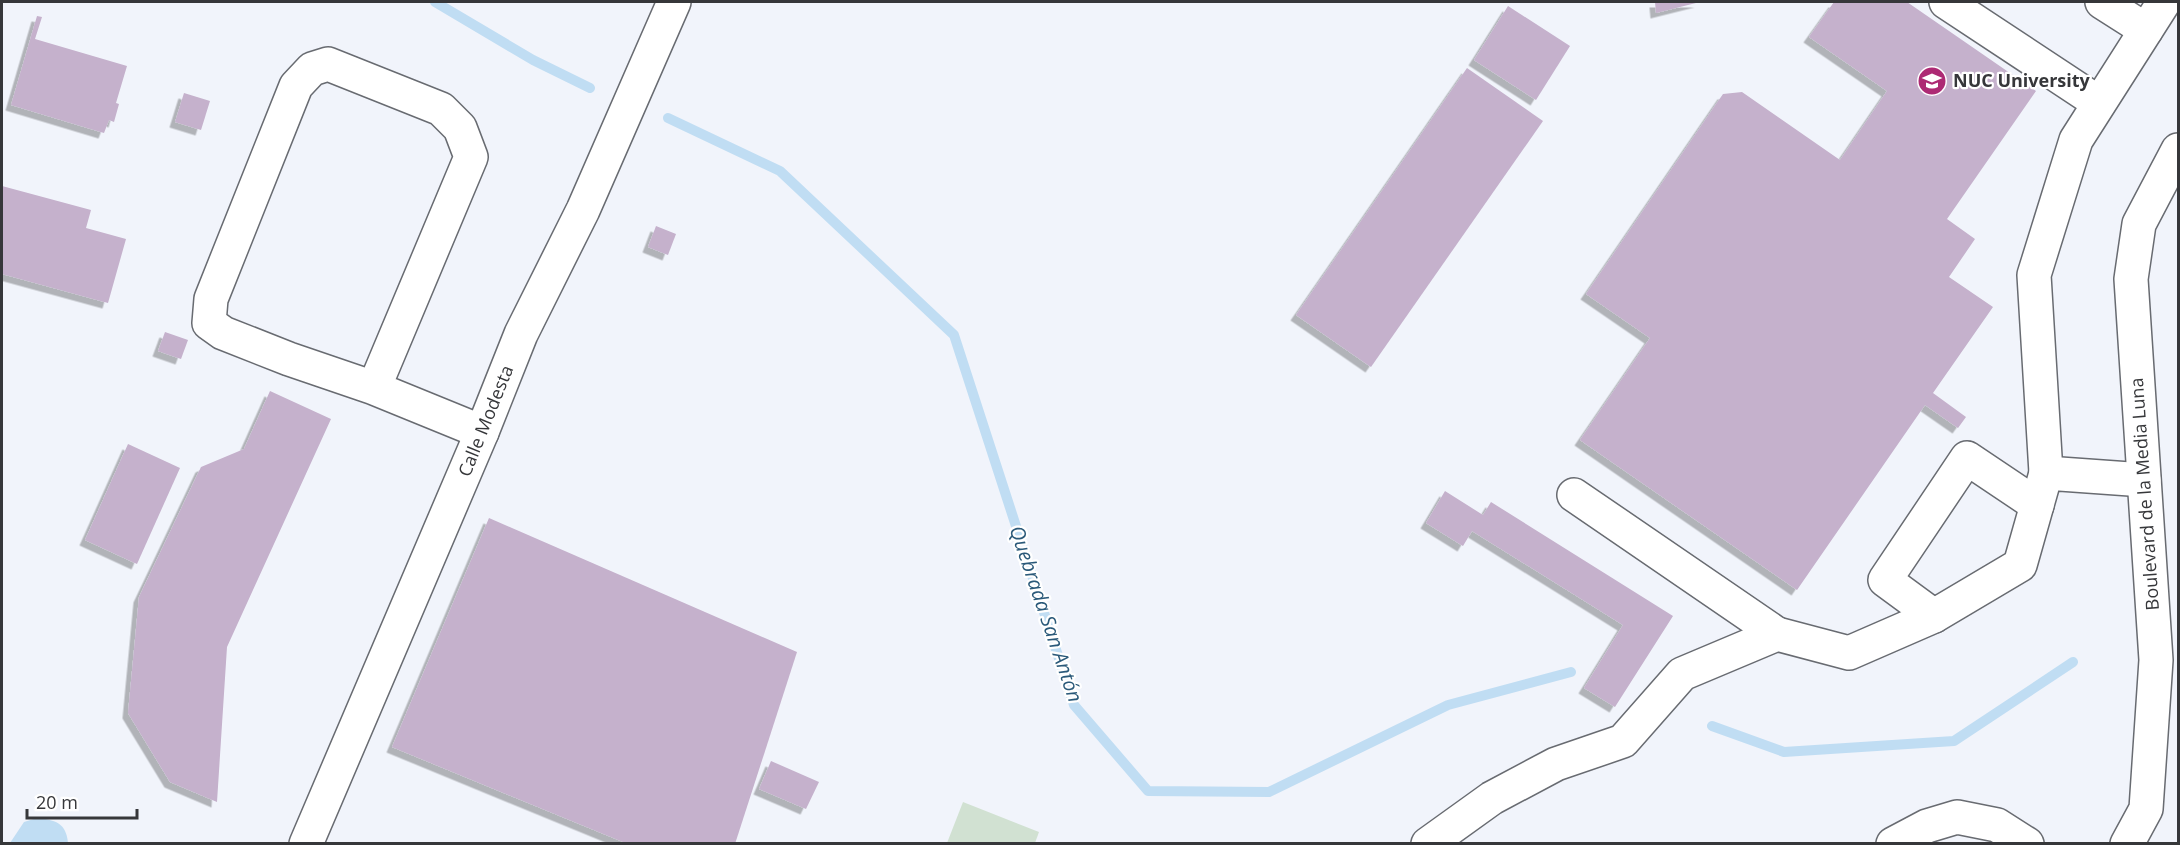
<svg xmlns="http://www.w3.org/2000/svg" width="2180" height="845" viewBox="0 0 2180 845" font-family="'Open Sans',sans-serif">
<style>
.green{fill:#d1e1d2}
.water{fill:#c0ddf3}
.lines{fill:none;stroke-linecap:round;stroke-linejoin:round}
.stream{stroke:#c0ddf3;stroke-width:10}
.building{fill:#c5b1cc;filter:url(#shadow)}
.minor-casing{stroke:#686b71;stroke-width:36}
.minor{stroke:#fff;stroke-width:33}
.labels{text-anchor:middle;stroke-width:4.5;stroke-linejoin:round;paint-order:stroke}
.poi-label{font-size:18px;font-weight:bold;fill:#36373a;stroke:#fff;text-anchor:start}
.street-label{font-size:18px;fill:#36373a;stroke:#fff}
.water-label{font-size:20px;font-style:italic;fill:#2a5979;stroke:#fff}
</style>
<defs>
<filter id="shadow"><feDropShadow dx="-5.5" dy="5.5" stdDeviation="0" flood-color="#0004"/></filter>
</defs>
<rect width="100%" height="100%" fill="#f1f4fb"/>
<polygon class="green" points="963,802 1039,832 1035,843 947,843"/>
<path class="water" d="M37,818C56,820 66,823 68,843H10L24,822Z"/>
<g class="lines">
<g class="stream">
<polyline points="435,2 533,60 590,88"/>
<polyline points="668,118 780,171 954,335 1074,705 1148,791 1269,792 1448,705 1571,672"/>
<polyline points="1712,726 1784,752 1954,741 2073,662"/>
</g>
</g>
<g class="building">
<polygon points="1655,2 1700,2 1656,13"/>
<polygon points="1834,2 1907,2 2036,91 1947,219 1975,239 1949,277 1993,307 1933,393 1966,417 1958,428 1925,405 1797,590 1580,440 1650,338 1586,294 1723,94 1742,92 1840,160 1887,91 1809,37"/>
<polygon points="1508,6 1570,46 1536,100 1474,60"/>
<polygon points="37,16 42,17 35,39 127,66 116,103 119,104 114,122 109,120 104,133 11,105"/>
<polygon points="1467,68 1543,121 1371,367 1296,315"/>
<polygon points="184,93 210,101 201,130 175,122"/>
<polygon points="2,186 91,210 86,228 126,239 108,303 2,274"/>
<polygon points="656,226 676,234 668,255 648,247"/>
<polygon points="165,332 188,340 181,359 158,351"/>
<polygon points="270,391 331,419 227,647 217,802 170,782 128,713 139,597 201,467 244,449"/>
<polygon points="128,444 180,468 137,564 85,540"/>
<polygon points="1445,491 1483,515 1491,502 1673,616 1615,707 1584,688 1623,625 1472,531 1463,546 1426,523"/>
<polygon points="489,518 797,652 735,844 628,844 392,747"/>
<polygon points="771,761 819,782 806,809 759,789"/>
</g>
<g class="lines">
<g class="minor-casing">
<g id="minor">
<polyline points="1946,2 2099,103"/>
<polyline points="2102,2 2146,30"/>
<polyline points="374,388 289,359 223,333 209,323 211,299 296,86 312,69 328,64 441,109 460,128 471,157 374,388 482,432"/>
<polyline points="2046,473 2034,275 2076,140 2164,2"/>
<polyline points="1574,495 1777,634"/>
<polyline points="1934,616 1885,580 1967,458 2037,505"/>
<polyline points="306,844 482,432 521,334 583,210 674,2"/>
<polyline points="1428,844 1492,798 1556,764 1623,741 1682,674 1777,634 1849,653 1934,616 2020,565 2046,473 2144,480"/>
<polyline points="1893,844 1927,826 1957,817 1997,825 2027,844"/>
<polyline points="2127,844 2146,809 2156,660 2131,279 2139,224 2178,150"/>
</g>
</g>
<use href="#minor" class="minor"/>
</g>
<defs>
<g id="university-disc" transform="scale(1.5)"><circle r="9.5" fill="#ad2a74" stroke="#fff"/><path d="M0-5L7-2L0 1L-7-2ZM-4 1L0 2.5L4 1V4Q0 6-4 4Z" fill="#fff"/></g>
</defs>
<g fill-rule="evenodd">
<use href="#university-disc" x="1932" y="81"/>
</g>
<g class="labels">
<g class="poi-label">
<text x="1953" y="87">NUC University</text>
</g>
<g class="street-label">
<text transform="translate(486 421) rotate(-68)" y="6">Calle Modesta</text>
<text transform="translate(2145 494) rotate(-94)" y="6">Boulevard de la Media Luna</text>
</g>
<g class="water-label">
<text transform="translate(1046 614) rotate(71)" y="7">Quebrada San Antón</text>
</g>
</g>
<rect width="2180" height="845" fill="none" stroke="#36373a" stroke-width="6"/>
<path d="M27 809v9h110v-9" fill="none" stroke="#36373a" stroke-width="3"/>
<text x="36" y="809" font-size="18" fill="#36373a" stroke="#ffffff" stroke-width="4.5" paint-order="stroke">20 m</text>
</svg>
